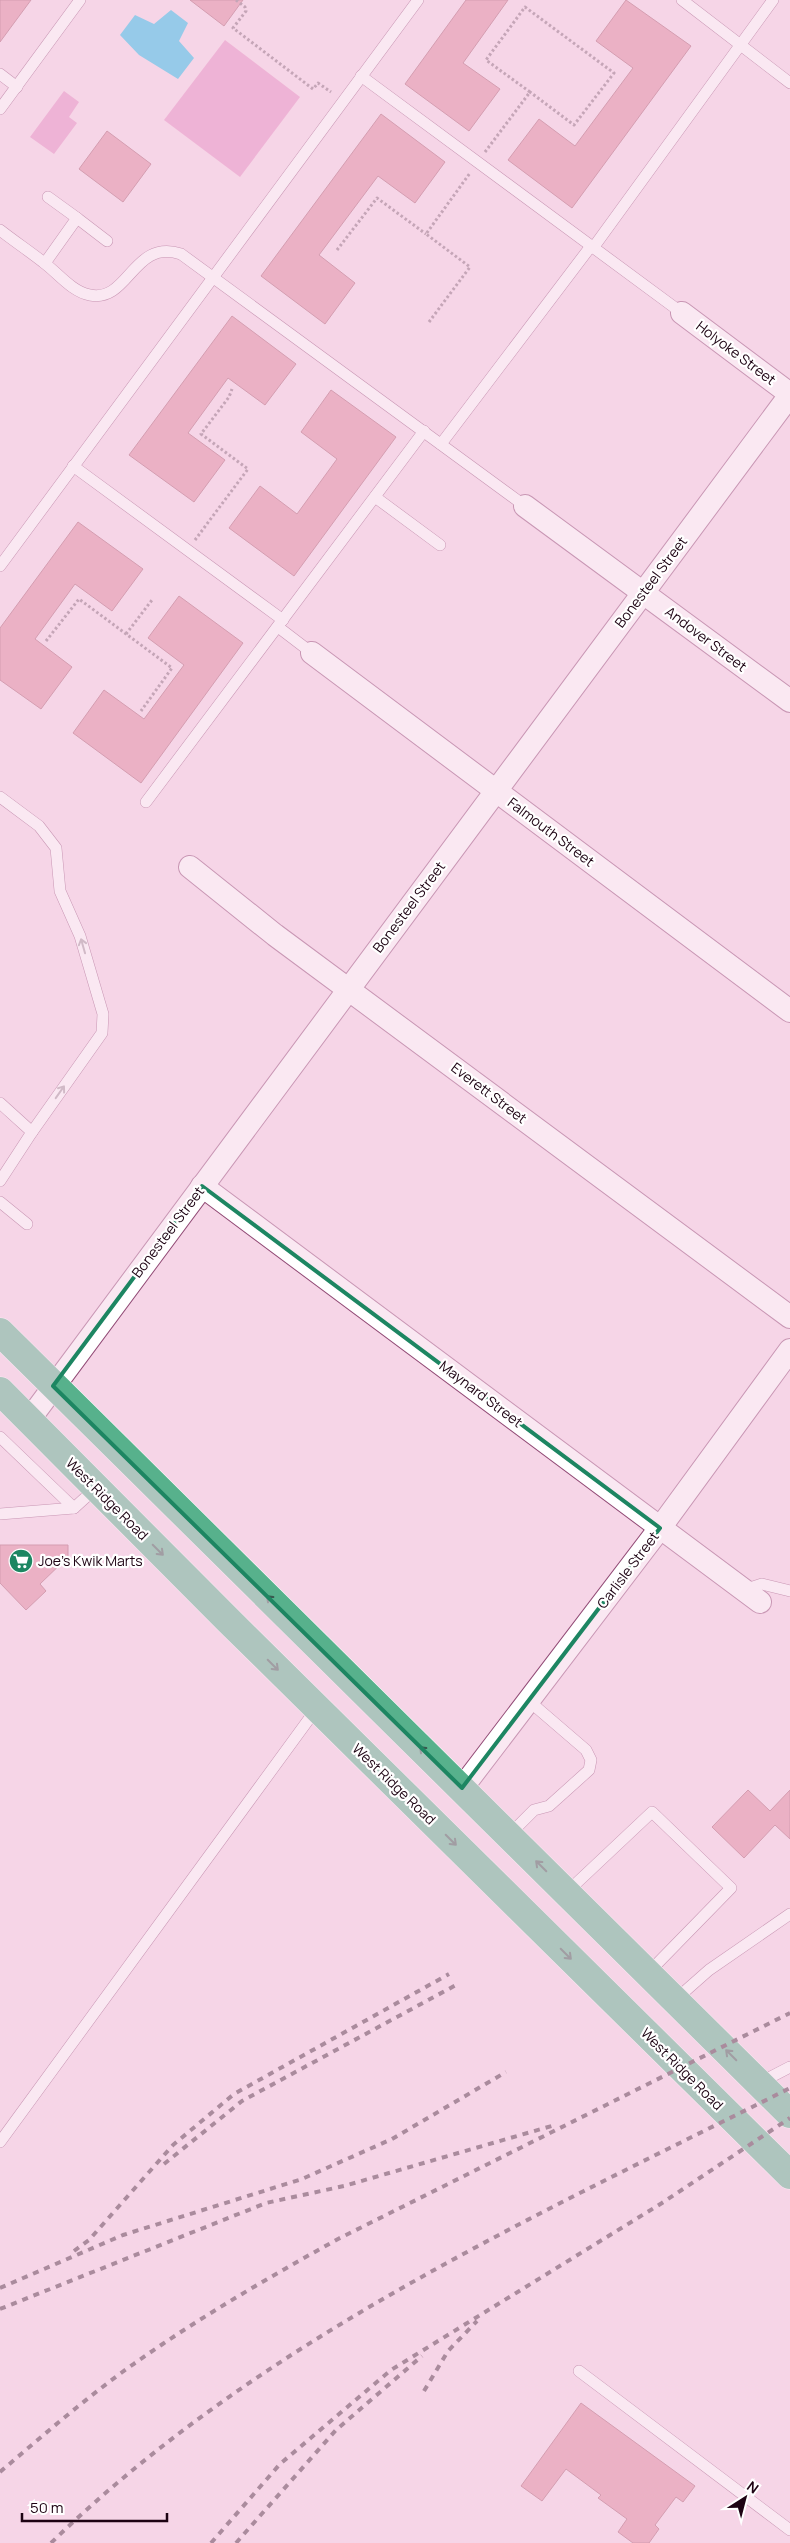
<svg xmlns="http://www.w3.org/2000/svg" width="790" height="2543" viewBox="0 0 790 2543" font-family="Manrope,sans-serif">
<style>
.green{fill:#e58bc0}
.water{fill:#23bcea}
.building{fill:#de869c;stroke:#ab596e}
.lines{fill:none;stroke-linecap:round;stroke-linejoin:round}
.lane-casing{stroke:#924b76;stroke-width:12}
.street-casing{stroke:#924b76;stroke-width:24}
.highway-casing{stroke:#fff;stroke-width:29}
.path{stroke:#896c7d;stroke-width:3;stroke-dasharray:2.5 2.5;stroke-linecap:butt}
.lane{stroke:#fff;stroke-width:11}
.street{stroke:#fff;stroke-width:22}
.highway{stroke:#57b18c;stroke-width:28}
.rail{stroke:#4e3243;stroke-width:4;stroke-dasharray:6 6;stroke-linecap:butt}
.oneway{stroke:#a59aa1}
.oneway2{stroke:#3a5a50}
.marked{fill:none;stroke:#1d8662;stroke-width:4;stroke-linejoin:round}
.labels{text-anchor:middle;stroke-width:4.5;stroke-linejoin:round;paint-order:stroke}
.street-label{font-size:14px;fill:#1d0313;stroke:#fff}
.poi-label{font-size:14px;fill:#1d0313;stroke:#fff;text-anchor:start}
</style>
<rect width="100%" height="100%" fill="#f6d5e7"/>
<g class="green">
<polygon points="225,40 300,97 240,177 164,120"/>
<polygon points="64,91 79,102 69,117 77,123 54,154 30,137"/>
</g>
<polygon class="water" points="171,10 188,23 179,41 194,58 178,79 139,55 120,35 135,15 154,24"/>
<g class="building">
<polygon points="0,0 31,0 0,42"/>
<polygon points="190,0 243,0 224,26"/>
<polygon points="466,0 508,0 463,63 500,89 469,131 405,84"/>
<polygon points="626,0 691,46 572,208 508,160 539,119 575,146 633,68 596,41"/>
<polygon points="381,114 445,162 415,203 378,176 319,255 355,283 325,324 261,276"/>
<polygon points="107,131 151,164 123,202 79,169"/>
<polygon points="232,316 296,364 265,405 228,378 188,433 225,460 194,502 129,455"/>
<polygon points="331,390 396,437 294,576 229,528 260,486 297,514 337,459 301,432"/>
<polygon points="78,522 143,569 112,611 75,584 35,639 72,667 41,709 0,680 0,628"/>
<polygon points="179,596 243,643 141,783 73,733 104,690 144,719 184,665 148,638"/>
<polygon points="0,1545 68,1545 68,1557 40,1584 46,1591 26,1610 0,1583"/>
<polygon points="748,1790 770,1811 790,1790 790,1839 775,1825 744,1858 712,1827"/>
<polygon points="581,2403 695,2486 683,2502 676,2497 655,2525 659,2529 649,2543 633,2543 618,2532 627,2519 598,2498 601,2495 566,2469 542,2501 521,2486"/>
</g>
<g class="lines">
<g class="lane-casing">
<g id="lane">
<polyline points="682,0 790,83"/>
<polyline points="0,74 17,87"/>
<polyline points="361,76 682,313"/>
<polyline points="0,109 80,0"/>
<polyline points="77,218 107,241"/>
<path d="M0,230C14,241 29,251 43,262C58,273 72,292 90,295C129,303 133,238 181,254L525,506"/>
<polyline points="593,248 773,0"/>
<polyline points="45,263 77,218 48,197"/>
<polyline points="441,444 591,246"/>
<polyline points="73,466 283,620"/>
<polyline points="375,497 440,545"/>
<polyline points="0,566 418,0"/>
<polyline points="278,627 312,653"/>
<polyline points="0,797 39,826 56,848 60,891 80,936 103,1014 102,1033 32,1132"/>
<polyline points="146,802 424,431"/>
<polyline points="0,1103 32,1132 0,1181"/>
<polyline points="0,1202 27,1224"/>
<polyline points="0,1437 74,1508"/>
<polyline points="0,1514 74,1508 96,1488"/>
<polyline points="744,1590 762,1584 790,1591"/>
<polyline points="509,1835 534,1810 549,1806 589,1770 591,1760 586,1750 529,1701"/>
<polyline points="567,1892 652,1812 731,1888 648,1973"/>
<polyline points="675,2000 709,1970 790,1914"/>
<polyline points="759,2083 790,2067"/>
<polyline points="0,2142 317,1708"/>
<polyline points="579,2371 790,2530"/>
</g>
</g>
<g class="street-casing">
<g id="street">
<polyline points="682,313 790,394"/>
<polyline points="525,506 790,701"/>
<polyline points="312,653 790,1011"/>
<polyline points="190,867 275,935 790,1317"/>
<polyline points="202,1186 760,1602"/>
<polyline points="29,1420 790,395"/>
<polyline points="462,1788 660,1528 790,1350"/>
</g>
</g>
<g class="highway-casing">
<g id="highway">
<polyline points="0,1332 790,2114"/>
<polyline points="0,1391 229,1621 790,2175"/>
</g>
</g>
<g class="path">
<polyline points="236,0 245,7 246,11 233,28 313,89 318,83 331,92"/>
<polyline points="485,152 530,92 486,60 525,7 614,73 574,125 530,92"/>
<polyline points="337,250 377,198 426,234"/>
<polyline points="429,322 470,267 426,234 470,173"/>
<polyline points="195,540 248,469 201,434 229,397 232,389"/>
<polyline points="126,634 152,600"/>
<polyline points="46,641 79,599 172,668 141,711"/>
</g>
<use href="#lane" class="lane"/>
<use href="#street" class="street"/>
<use href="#highway" class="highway"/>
<g class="rail">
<polyline points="164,2164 242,2101 456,1985"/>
<polyline points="74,2251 89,2240 173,2145 234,2094 449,1974"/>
<polyline points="0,2288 123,2235 302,2179 392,2139 506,2072"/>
<polyline points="0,2309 266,2203 344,2186 555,2125"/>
<polyline points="424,2391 448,2351 477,2321"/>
<path d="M0,2472C40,2438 79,2404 121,2373C190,2323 264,2280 338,2239L790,2013"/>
<path d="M51,2543C261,2339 532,2218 790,2088"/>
<polyline points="211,2543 280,2464 391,2370 662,2203 790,2118"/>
<polyline points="236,2543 336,2430 422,2356"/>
</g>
</g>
<defs><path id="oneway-shaft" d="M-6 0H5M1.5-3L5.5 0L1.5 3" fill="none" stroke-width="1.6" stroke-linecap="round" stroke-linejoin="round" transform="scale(1.25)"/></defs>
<g class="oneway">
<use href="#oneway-shaft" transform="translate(83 946) rotate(-106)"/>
<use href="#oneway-shaft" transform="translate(60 1092) rotate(-55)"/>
</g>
<g class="oneway2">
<use href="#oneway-shaft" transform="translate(158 1550) rotate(45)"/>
<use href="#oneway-shaft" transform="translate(272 1601) rotate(-135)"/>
<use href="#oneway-shaft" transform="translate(273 1665) rotate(45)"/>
<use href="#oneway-shaft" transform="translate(425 1752) rotate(-135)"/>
<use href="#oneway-shaft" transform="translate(451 1840) rotate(45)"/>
<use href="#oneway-shaft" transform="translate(541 1866) rotate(-135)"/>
<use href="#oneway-shaft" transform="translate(566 1954) rotate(45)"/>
<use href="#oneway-shaft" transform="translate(731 2055) rotate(-135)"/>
</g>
<path d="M0 0H790V2543H0ZM202,1186L660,1528L462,1788L53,1386Z" fill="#f6d5e7" fill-opacity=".55" fill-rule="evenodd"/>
<path class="marked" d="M202,1186L660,1528L462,1788L53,1386Z"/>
<defs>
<g id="supermarket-disc" transform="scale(1.25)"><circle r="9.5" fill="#1d8662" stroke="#fff"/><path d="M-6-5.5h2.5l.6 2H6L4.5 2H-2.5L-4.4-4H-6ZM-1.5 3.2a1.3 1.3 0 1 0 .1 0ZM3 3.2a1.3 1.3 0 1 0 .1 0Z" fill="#fff"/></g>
</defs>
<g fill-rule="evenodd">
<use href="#supermarket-disc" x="21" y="1561"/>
</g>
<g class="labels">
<g class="street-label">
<text transform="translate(736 353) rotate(37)" y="5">Holyoke Street</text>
<text transform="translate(651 582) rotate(-53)" y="5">Bonesteel Street</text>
<text transform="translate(706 639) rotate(37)" y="5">Andover Street</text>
<text transform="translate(551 832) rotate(37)" y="5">Falmouth Street</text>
<text transform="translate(409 907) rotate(-53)" y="5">Bonesteel Street</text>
<text transform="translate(489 1093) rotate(37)" y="5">Everett Street</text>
<text transform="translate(168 1232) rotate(-53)" y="5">Bonesteel Street</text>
<text transform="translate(481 1394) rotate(37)" y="5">Maynard Street</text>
<text transform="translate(107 1499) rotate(45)" y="5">West Ridge Road</text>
<text transform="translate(628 1570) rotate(-53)" y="5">Carlisle Street</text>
<text transform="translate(394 1784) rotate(44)" y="5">West Ridge Road</text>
<text transform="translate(682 2069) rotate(45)" y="5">West Ridge Road</text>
</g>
<g class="poi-label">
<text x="38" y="1566">Joe's Kwik Marts</text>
</g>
</g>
<g transform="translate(745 2498) rotate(36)" stroke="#ffffff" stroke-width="4" paint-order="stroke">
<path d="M0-4L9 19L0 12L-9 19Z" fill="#1d0313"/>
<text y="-8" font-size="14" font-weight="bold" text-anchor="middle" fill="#1d0313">N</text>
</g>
<path d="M22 2513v8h145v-8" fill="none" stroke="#1d0313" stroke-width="2.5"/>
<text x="30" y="2513" font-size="15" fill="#1d0313" stroke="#ffffff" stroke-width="4" paint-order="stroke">50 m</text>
</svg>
